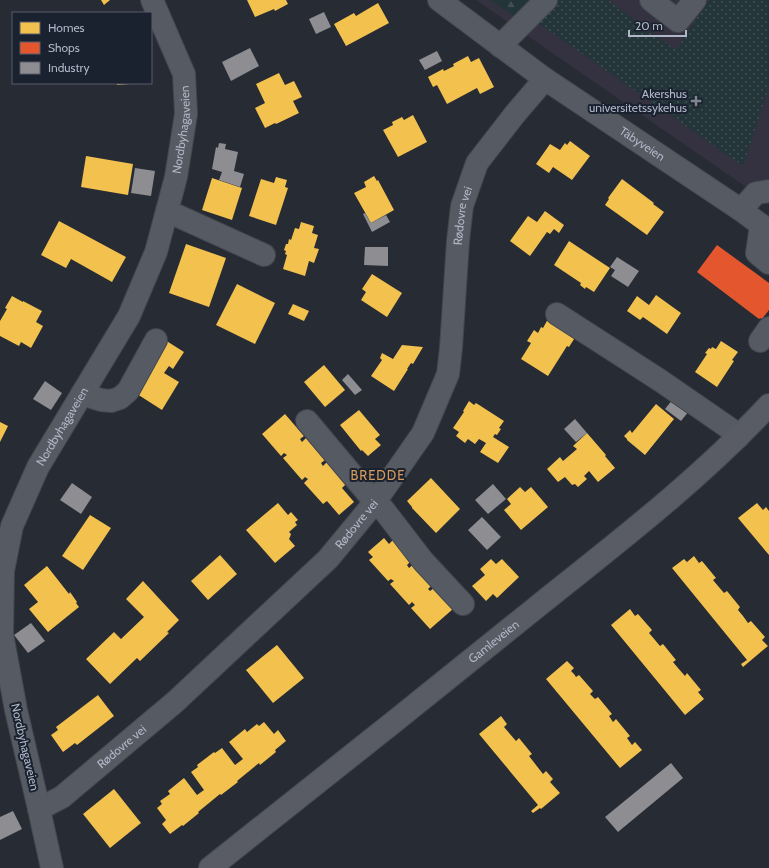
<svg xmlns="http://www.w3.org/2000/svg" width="769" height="868" viewBox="0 0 769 868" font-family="Cabin,sans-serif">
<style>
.medical{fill:#343240}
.grass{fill:url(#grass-dots)}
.forest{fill:url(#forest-firs)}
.homes{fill:#f2c14e}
.shops{fill:#e4572e}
.industry{fill:#8d8d92}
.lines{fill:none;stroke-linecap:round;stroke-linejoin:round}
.minor-casing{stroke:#42464d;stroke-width:24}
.major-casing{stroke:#444851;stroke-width:24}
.minor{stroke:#565a62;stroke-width:22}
.major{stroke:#595c64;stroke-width:22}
.poi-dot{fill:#7f8593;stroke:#1a212f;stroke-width:1.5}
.labels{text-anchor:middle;stroke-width:4;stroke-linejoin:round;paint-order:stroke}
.poi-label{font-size:12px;fill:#afb6c6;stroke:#1a212f;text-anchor:end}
.street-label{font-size:12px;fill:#afb6c6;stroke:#1a212f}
.neighbourhood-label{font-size:13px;letter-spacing:1px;fill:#d69c5b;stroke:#1a212f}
</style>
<defs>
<pattern id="grass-dots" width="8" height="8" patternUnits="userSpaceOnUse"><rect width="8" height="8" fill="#24353a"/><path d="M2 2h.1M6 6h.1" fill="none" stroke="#415055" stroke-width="1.8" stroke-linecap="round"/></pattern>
<pattern id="forest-firs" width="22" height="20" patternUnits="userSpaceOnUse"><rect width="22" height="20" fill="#24353a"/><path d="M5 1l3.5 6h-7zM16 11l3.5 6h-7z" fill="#415055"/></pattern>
</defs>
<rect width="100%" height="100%" fill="#272b34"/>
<polygon class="medical" points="476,0 769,0 769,203"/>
<polygon class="grass" points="559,0 608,0 676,50 709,0 769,0 769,87 743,166 538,23"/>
<polygon class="forest" points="490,0 532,0 516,18"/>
<g class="homes">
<polygon points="101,0 110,0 104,5"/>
<polygon points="247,0 286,0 288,4 275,11 274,9 255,17"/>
<polygon points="378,3 389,23 346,46 334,24 354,13 356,16"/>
<polygon points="468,56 471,62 479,58 494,87 480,94 477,88 447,104 437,85 433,87 428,77 443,69 444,71 454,66 453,64"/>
<polygon points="279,73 285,85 294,81 302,97 293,101 299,113 276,124 275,123 265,128 255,108 265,103 256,84"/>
<polygon points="117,83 130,83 130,84 117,85"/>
<polygon points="413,115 427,142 398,157 383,130 393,125 392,122 402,117 404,120"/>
<polygon points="570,141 590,156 572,180 553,167 549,173 536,164 550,144 560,150 565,143 567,145"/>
<polygon points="86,156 133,164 128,195 81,187"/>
<polygon points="374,176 377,181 378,180 394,210 371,223 354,193 366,187 364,182"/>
<polygon points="276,177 287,180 285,187 288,188 276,225 249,216 261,179 274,183"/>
<polygon points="212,178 242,188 232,220 202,210"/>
<polygon points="622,179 654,203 653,204 664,212 647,235 605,205 609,199 608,198"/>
<polygon points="545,211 564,225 559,233 554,229 550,234 547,232 530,256 510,241 528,216 537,222"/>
<polygon points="59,221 126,257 112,282 71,259 66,268 41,255"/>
<polygon points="301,222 314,226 312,233 318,235 314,248 319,249 314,263 309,261 305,276 283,269 287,255 285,254 286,251 284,250 286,244 288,244 289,239 291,240 295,228 299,229"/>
<polygon points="569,241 610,268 594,292 586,287 585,289 580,285 581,283 554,265"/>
<polygon points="186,244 226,258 209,307 169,293"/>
<polygon points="372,274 402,293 387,317 361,300 366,292 362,289"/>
<polygon points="237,284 275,303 255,344 216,325"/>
<polygon points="656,295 681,313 667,334 643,317 640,320 627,311 637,296 649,305"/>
<polygon points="12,296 23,302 23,301 42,311 36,322 43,326 31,348 21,342 19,346 0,336 0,321 7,309 5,308"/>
<polygon points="293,304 309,311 304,321 288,314"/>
<polygon points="548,319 576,336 569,347 567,346 548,376 521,359 531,343 527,341 534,330 538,333 541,327 543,328"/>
<polygon points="165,340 184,352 173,369 169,366 164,373 179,382 162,410 137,394 153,369 149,366"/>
<polygon points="721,341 738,352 732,360 734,361 717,387 695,372 707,354 705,353 709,348 711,349 712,347 716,349"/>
<polygon points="402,345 423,347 413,364 411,363 407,369 408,369 394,391 371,376 382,360 380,358 382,353 393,359"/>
<polygon points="324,365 345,390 325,407 304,382"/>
<polygon points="469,401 474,405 476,403 504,421 499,428 501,429 497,435 495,434 493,437 509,447 498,463 480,452 486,443 479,439 475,444 468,439 465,443 456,436 459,432 453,428 464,412 463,411"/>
<polygon points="656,404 674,419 645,455 627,440 627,439 624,436 630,430 632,433"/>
<polygon points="359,410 380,435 375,439 381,445 368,456 362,450 361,451 340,425"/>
<polygon points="285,414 304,436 300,439 302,442 306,438 325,460 321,463 323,466 327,462 346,484 342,488 354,502 339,515 327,501 323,504 304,483 308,479 305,477 302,480 283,458 287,455 284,453 281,456 262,434"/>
<polygon points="0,422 8,426 0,442"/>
<polygon points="587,433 606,455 605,456 615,468 598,482 589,471 584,476 587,479 578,487 575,484 572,485 565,477 558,482 547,469 560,457 563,461 577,449 573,446"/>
<polygon points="431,478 460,509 436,533 412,508 412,507 407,501"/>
<polygon points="520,487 525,492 531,487 548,507 521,530 504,510 511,504 507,499"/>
<polygon points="278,503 288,515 291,512 298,520 295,522 297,525 289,532 291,534 290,537 289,539 295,546 275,563 246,530"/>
<polygon points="757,503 763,510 766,507 769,511 769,555 738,518"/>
<polygon points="90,515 111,528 83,570 62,556"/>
<polygon points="384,538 389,544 393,540 411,561 407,565 409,568 414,564 432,585 428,589 430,591 434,588 453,609 430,629 411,608 415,605 412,602 409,605 390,584 394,581 391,579 388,581 369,560 373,557 368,552"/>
<polygon points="220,555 237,574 208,600 191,581"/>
<polygon points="694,556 699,563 702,561 716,578 713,580 718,586 724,593 727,591 740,607 738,610 743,616 748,623 751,621 765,637 762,640 768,646 743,667 741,664 747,660 672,568 684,559 687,562"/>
<polygon points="491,559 496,564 502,559 519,577 497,598 493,594 486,601 472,586 485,575 480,569"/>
<polygon points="47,566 69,594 70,592 77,602 76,603 79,607 48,632 29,609 38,602 24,585"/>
<polygon points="143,581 179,620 167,632 169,633 140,661 137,658 110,684 86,659 114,632 121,639 144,617 126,599"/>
<polygon points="630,609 635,616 638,614 652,630 649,633 655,640 660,646 663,644 676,660 673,662 678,668 685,676 687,673 701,690 698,692 704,699 685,715 611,625"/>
<polygon points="277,645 304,678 273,703 246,670"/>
<polygon points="567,661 574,668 571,671 574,674 576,677 579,675 593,691 590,694 595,699 598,697 612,714 609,716 613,722 616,719 630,736 627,738 632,745 635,742 642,750 620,768 546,679"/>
<polygon points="98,695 114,716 77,745 75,743 63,752 51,735 58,730 56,727"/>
<polygon points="501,716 507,724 504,727 516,741 519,738 532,754 529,756 543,774 546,771 553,779 550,782 560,793 541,809 540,808 533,813 531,811 538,805 479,734"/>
<polygon points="264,722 274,734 278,730 286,741 275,750 276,752 260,765 259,763 237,781 238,782 221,795 220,794 198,812 199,813 183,826 182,825 170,834 162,824 166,820 157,808 162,804 160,801 170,794 168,791 184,778 197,795 204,790 191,772 198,767 197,765 214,752 215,753 222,748 235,765 243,759 229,742 245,729 247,732 257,724 259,726"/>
<polygon points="114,789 141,823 110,848 83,814"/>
</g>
<polygon class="shops" points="717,245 769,283 769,310 762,319 760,318 759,319 697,272"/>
<g class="industry">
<polygon points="324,12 331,27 316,34 309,19"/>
<polygon points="250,48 259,66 231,81 222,62"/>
<polygon points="437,51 442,61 425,70 419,60"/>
<polygon points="219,143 226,144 225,149 238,152 234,171 244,174 240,187 219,180 222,172 212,169 216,147 218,148"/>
<polygon points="135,168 155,171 151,196 131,193"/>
<polygon points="365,213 371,223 386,215 390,222 372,232 363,214"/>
<polygon points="365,247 388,247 388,266 364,265"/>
<polygon points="617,257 639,271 628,287 611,276 615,270 610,267"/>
<polygon points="348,374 362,390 355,395 342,380"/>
<polygon points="45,381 62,393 51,410 33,399"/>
<polygon points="673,399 689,411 681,421 665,409"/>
<polygon points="575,419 587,433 576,442 564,429"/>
<polygon points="72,483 92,497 81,514 60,500"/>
<polygon points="493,484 506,499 488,514 475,500"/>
<polygon points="482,517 501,537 487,550 468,530"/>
<polygon points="31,623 45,641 28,653 14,635"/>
<polygon points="671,763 683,778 618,832 605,817"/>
<polygon points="13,811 22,829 0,840 0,817"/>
</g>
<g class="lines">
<g class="minor-casing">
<g id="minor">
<path id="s1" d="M439,0L545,79L741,210L769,231"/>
<polyline points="651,0 678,21 695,0"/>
<polyline points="500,46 546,0"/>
<polyline points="741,210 756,193 769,191"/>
<polyline points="167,211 264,255"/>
<polyline points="761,225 757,253 769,263"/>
<polyline points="557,314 661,381 729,428 738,437"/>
<polyline points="760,341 769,328"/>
<polyline points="82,394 101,400 111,401 120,398 128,391 156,340"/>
<polyline points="307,421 375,502 383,509 423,561 463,604"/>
<path id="s2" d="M39,809L62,797L175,702L328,559L375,502L423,433L448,374L451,348L458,241L462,206L477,163L515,114L545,79"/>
<path id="s3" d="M52,868L39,809L16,710L2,634L3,571L12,526L38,467L129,316L156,252L176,177L186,114L184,74L152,0"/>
</g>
</g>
<g class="major-casing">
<g id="major">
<path id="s4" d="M210,868C320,781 429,694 538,606C618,542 699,480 769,405"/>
</g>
</g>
<use href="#minor" class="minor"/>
<use href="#major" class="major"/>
</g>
<path class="poi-dot" d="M694 95h4v4h4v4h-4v4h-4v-4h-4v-4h4z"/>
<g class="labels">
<g class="poi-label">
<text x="687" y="98">Akershus<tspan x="687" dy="14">universitetssykehus</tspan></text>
</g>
<g class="street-label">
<text dy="4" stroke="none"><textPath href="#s3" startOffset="784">Nordbyhagaveien</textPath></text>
<text dy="4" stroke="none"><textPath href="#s1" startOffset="249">Täbyveien</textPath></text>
<text dy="4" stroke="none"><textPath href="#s2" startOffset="764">Rødovre vei</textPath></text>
<text dy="4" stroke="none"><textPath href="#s3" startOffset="460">Nordbyhagaveien</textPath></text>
<text dy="4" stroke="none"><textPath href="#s2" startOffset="428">Rødovre vei</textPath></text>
<text dy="4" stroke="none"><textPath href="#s4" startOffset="363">Gamleveien</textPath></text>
<text transform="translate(25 747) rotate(77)" y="4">Nordbyhagaveien</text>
<text dy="4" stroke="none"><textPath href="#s2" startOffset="104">Rødovre vei</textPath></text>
</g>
<g class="neighbourhood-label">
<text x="378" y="480">BREDDE</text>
</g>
</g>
<rect x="12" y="12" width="140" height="72" fill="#1a212f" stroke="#565d6b"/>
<rect x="20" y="22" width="20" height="12" fill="#f2c14e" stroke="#565d6b"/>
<text x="48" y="32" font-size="12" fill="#afb6c6">Homes</text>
<rect x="20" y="42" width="20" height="12" fill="#e4572e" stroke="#565d6b"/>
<text x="48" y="52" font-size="12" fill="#afb6c6">Shops</text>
<rect x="20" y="62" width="20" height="12" fill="#8d8d92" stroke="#565d6b"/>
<text x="48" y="72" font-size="12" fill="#afb6c6">Industry</text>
<path d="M629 30v6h57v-6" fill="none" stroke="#afb6c6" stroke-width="2"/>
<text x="635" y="30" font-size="12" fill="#afb6c6" stroke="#1a212f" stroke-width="3" paint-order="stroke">20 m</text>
</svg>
